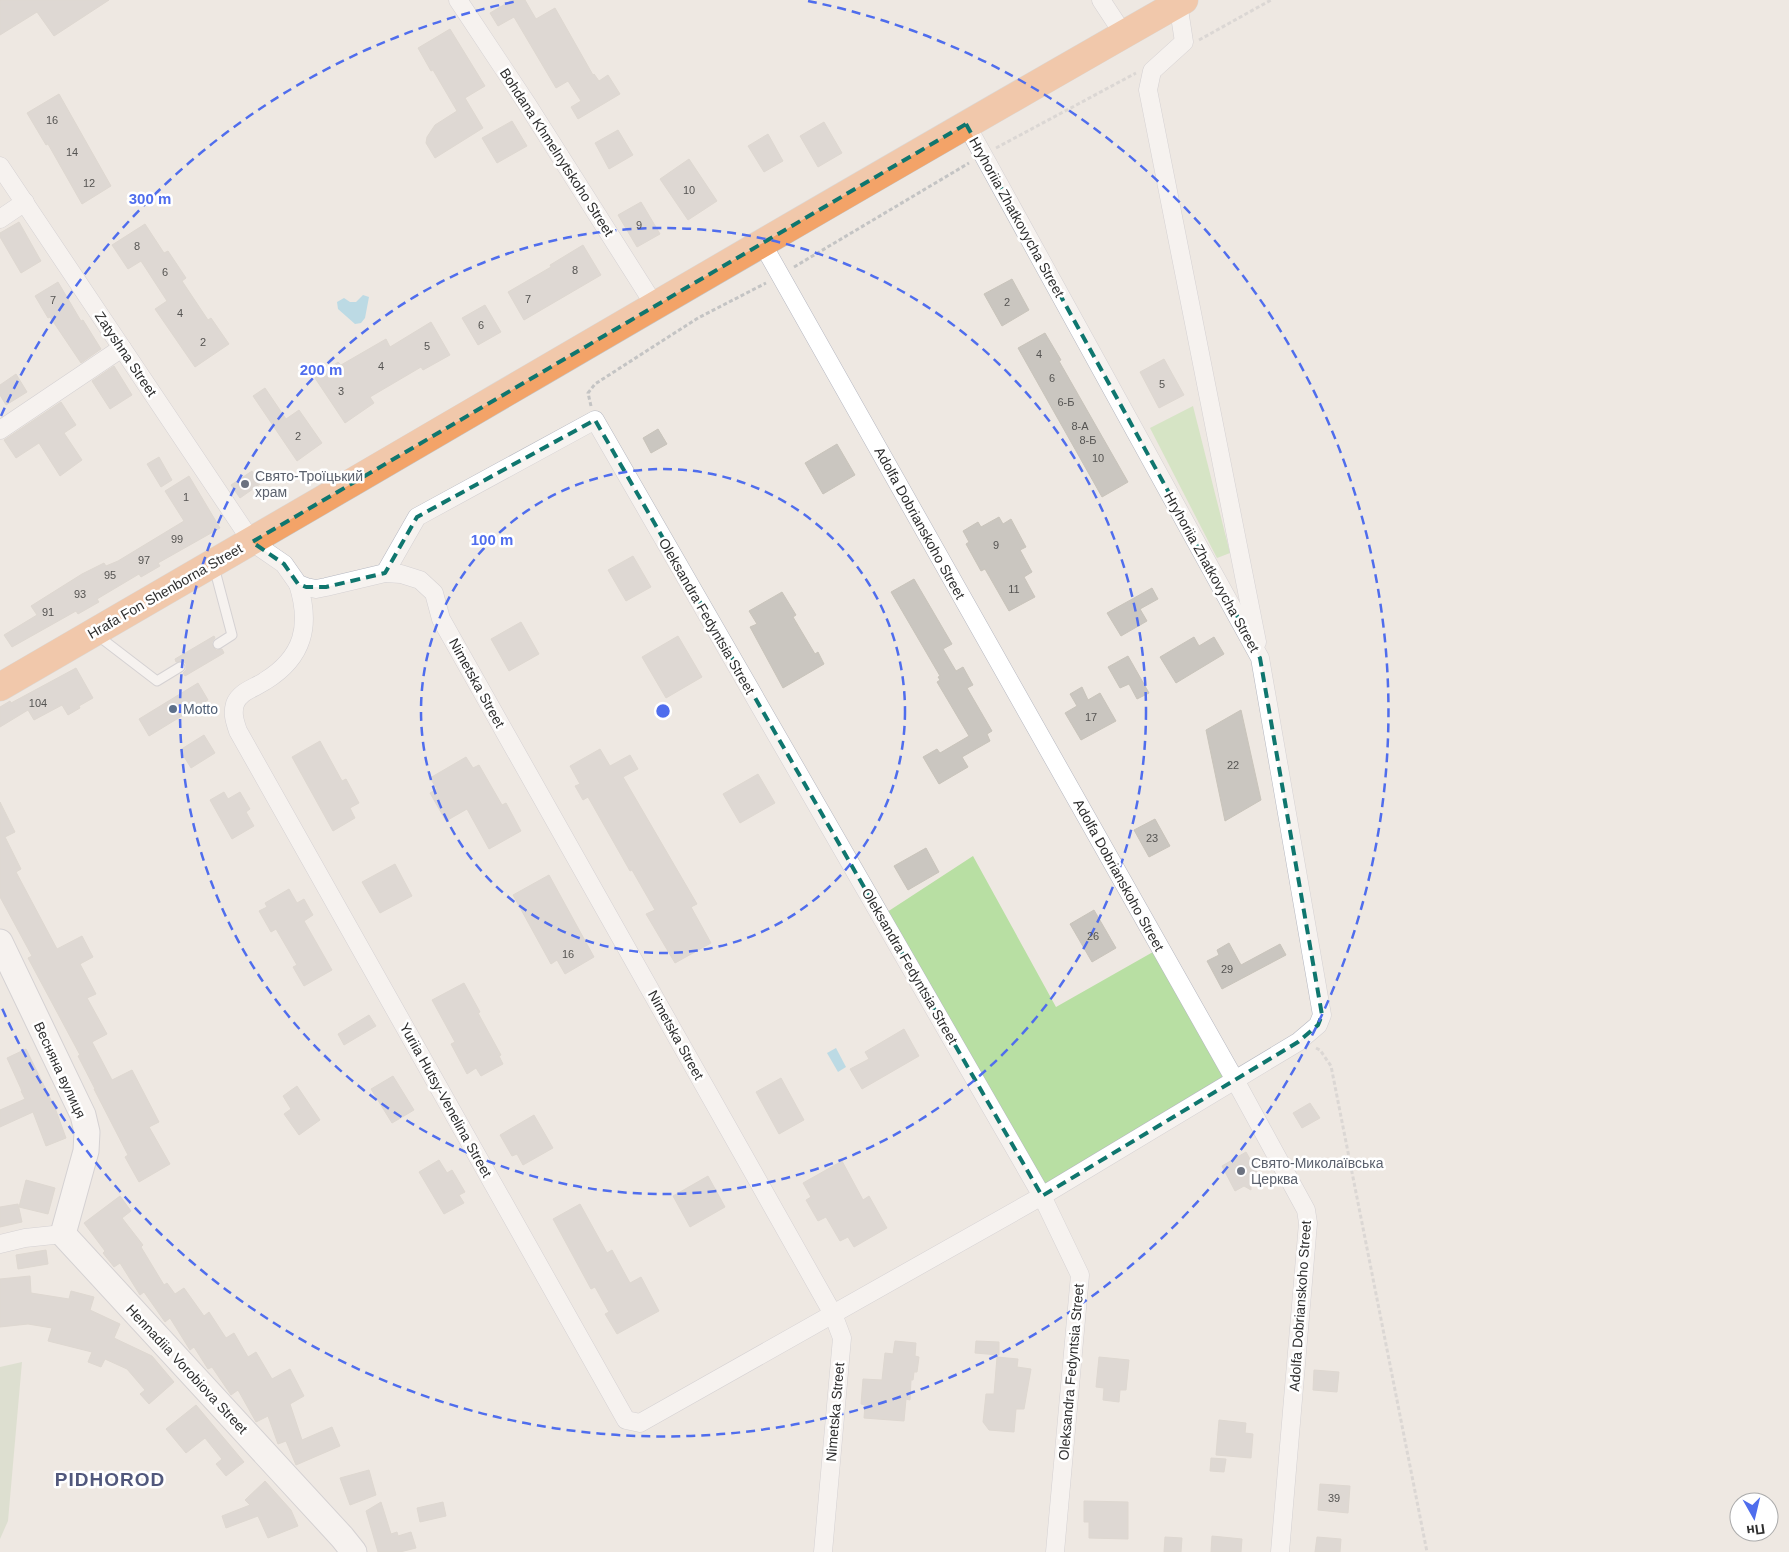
<svg xmlns="http://www.w3.org/2000/svg" width="1789" height="1552" viewBox="0 0 1789 1552" font-family="Helvetica,sans-serif">
<style>
.green{fill:#b8dfa3}
.cemetery{fill:#c8d6ba}
.water{fill:#7ecbe7}
.building{fill:#cac6c0;stroke:#c9c4bb}
.lines{fill:none;stroke-linecap:round;stroke-linejoin:round}
.lane-casing{stroke:#b5b7c0;stroke-width:11}
.street-casing{stroke:#b5b7c0;stroke-width:19}
.secondary-casing{stroke:#b5b7c0;stroke-width:27}
.highway-casing{stroke:#c4c4c4;stroke-width:29}
.path{stroke:#c4c4c4;stroke-width:3;stroke-dasharray:4 2.5;stroke-linecap:butt}
.lane{stroke:#fff;stroke-width:9}
.street{stroke:#fff;stroke-width:18}
.secondary{stroke:#fff;stroke-width:25}
.highway{stroke:#f3a368;stroke-width:28}
.marked{fill:none;stroke:#0f766e;stroke-width:4;stroke-dasharray:10 6;stroke-linejoin:round}
.ring{fill:none;stroke:#4f6ded;stroke-width:2.5;stroke-dasharray:9 6}
.worship-dot{fill:#6b7280;stroke:#fff;stroke-width:2}
.service-dot{fill:#5c6f8a;stroke:#fff;stroke-width:2}
.labels{text-anchor:middle;stroke-width:5;stroke-linejoin:round;paint-order:stroke}
.number-label{font-size:11px;fill:#555452}
.street-label{font-size:14px;fill:#2e2e2e;stroke:#fff}
.worship-label{font-size:14px;fill:#5b616d;stroke:#fff;text-anchor:start}
.service-label{font-size:14px;fill:#4e5e75;stroke:#fff;text-anchor:start}
.district-label{font-size:19px;font-weight:bold;letter-spacing:1px;fill:#51587c;stroke:#fff}
.centre{fill:#4f6ded;stroke:#fff;stroke-width:2.5}
.ring-label{font-size:15px;text-anchor:middle;font-weight:bold;fill:#4f6ded;stroke:#fff;stroke-width:5;stroke-linejoin:round;paint-order:stroke}
</style>
<rect width="100%" height="100%" fill="#eee8e2"/>
<g class="green">
<polygon points="1193,406 1230,553 1217,558 1150,428"/>
<polygon points="973,856 1056,1007 1160,948 1235,1080 1042,1196 881,916"/>
</g>
<polygon class="cemetery" points="22,1362 8,1521 0,1539 0,1367"/>
<g class="water">
<polygon points="363,295 369,297 365,318 361,323 355,324 338,309 337,302 344,298 350,302 356,302"/>
<polygon points="836,1048 846,1067 838,1072 827,1053"/>
</g>
<g class="building">
<polygon points="0,0 109,0 54,36 37,12 0,35"/>
<polygon points="512,0 525,0 536,19 555,8 593,75 594,74 599,81 608,75 620,94 578,119 571,107 581,101 568,81 556,88 514,17 498,26 490,13"/>
<polygon points="450,29 485,86 465,98 483,128 435,158 426,143 427,137 435,125 457,111 433,70 431,71 418,48"/>
<polygon points="59,94 111,186 82,204 48,144 46,145 27,113"/>
<polygon points="512,121 527,146 497,163 482,138"/>
<polygon points="824,122 842,153 818,167 800,136"/>
<polygon points="618,130 633,155 609,169 595,143"/>
<polygon points="768,134 783,161 764,172 748,146"/>
<polygon points="689,159 717,201 688,220 660,179"/>
<polygon points="641,202 660,234 637,247 618,215"/>
<polygon points="19,222 41,261 21,273 0,237 0,233"/>
<polygon points="145,224 164,253 168,251 186,278 182,281 208,320 211,318 229,344 195,367 155,309 167,301 141,261 128,269 112,245"/>
<polygon points="583,245 601,275 524,320 508,292 551,267 550,265"/>
<polygon points="1012,279 1029,310 1002,326 984,294"/>
<polygon points="58,282 81,321 83,320 101,349 81,363 50,317 48,318 35,296"/>
<polygon points="485,305 501,332 478,345 462,318"/>
<polygon points="431,322 450,355 423,370 421,367 370,397 374,403 345,423 315,378 338,362 341,365 386,339 390,347"/>
<polygon points="1045,333 1061,360 1059,361 1128,482 1102,497 1018,348"/>
<polygon points="1164,359 1184,395 1159,408 1140,372"/>
<polygon points="114,366 132,395 110,409 92,381"/>
<polygon points="16,374 27,392 6,405 0,395 0,385"/>
<polygon points="265,388 286,419 299,410 322,443 297,461 253,396"/>
<polygon points="61,402 76,425 64,433 82,460 60,476 39,443 16,458 4,440"/>
<polygon points="658,429 667,444 651,453 643,438"/>
<polygon points="837,444 855,475 823,494 805,463"/>
<polygon points="159,457 172,480 161,487 147,464"/>
<polygon points="252,471 260,484 240,498 231,485"/>
<polygon points="189,476 220,528 158,563 160,566 141,577 139,574 97,599 99,602 78,614 76,611 12,647 4,635 37,615 31,606 82,574 104,563 106,566 118,561 184,521 165,491"/>
<polygon points="999,517 1003,524 1011,519 1026,547 1020,550 1032,572 1024,577 1035,597 1009,611 985,569 981,571 966,544 969,542 963,531 978,522 981,527"/>
<polygon points="633,556 651,587 626,601 608,570"/>
<polygon points="914,579 952,644 943,649 956,671 963,667 973,685 967,688 992,731 987,734 990,741 962,757 968,767 939,784 923,757 937,749 940,753 969,736 937,682 940,680 938,677 940,676 891,592"/>
<polygon points="1152,588 1158,599 1140,609 1147,621 1121,636 1107,613"/>
<polygon points="782,592 796,615 793,617 815,654 818,652 824,664 783,688 750,627 757,624 749,611"/>
<polygon points="521,622 539,654 509,671 491,639"/>
<polygon points="214,636 215,638 212,642 213,647 216,650 222,649 224,653 185,676 183,673 186,670 186,664 183,661 176,662 175,659"/>
<polygon points="678,636 702,677 666,698 642,657"/>
<polygon points="1194,637 1199,646 1214,637 1224,654 1176,683 1160,657"/>
<polygon points="1128,656 1149,693 1137,699 1129,684 1120,688 1108,667"/>
<polygon points="76,668 93,698 79,706 80,708 68,715 62,705 34,720 28,710 0,727 0,707 10,701 11,703"/>
<polygon points="198,683 208,700 149,736 139,719"/>
<polygon points="1082,687 1088,700 1100,693 1116,721 1081,740 1065,713 1077,706 1070,694"/>
<polygon points="1241,710 1261,800 1225,821 1206,730"/>
<polygon points="204,735 215,753 191,768 180,750"/>
<polygon points="320,741 342,781 346,779 359,803 350,808 355,818 333,831 292,757"/>
<polygon points="600,749 610,766 630,755 638,769 623,777 697,904 691,907 711,943 675,963 646,914 655,910 632,870 630,871 588,797 583,800 575,786 580,784 570,766"/>
<polygon points="466,757 473,768 479,765 502,805 506,803 521,831 489,849 467,809 446,821 430,793 437,789 430,778"/>
<polygon points="758,774 775,803 740,823 723,794"/>
<polygon points="224,792 228,799 240,792 250,809 246,812 254,826 232,839 210,800"/>
<polygon points="0,802 15,832 5,837 21,869 16,872 57,949 82,936 93,957 80,964 96,994 87,998 107,1034 92,1042 112,1080 132,1070 159,1122 149,1127 170,1164 139,1182 125,1157 128,1155 94,1089 95,1089 78,1056 80,1055 28,958 32,956 0,897"/>
<polygon points="1155,819 1170,846 1149,857 1134,830"/>
<polygon points="926,848 939,872 908,890 894,866"/>
<polygon points="395,864 412,896 380,913 362,882"/>
<polygon points="549,875 594,957 565,974 557,960 551,964 513,895"/>
<polygon points="289,889 297,903 304,899 313,915 304,921 332,970 304,986 293,967 297,965 276,929 271,932 259,911 267,907 265,903"/>
<polygon points="1094,910 1116,948 1092,962 1070,924"/>
<polygon points="1229,943 1241,965 1280,944 1286,955 1222,989 1207,961 1219,955 1217,950"/>
<polygon points="464,983 480,1012 478,1013 501,1055 499,1056 503,1064 481,1076 476,1068 467,1074 451,1044 455,1042 432,1000"/>
<polygon points="369,1015 376,1026 344,1045 338,1034"/>
<polygon points="904,1029 919,1056 862,1089 850,1069 869,1059 865,1052"/>
<polygon points="26,1049 55,1108 66,1138 46,1146 33,1112 0,1127 0,1110 25,1099 21,1091 22,1091 7,1058"/>
<polygon points="393,1076 414,1110 392,1123 371,1089"/>
<polygon points="781,1078 804,1120 779,1134 756,1092"/>
<polygon points="297,1086 320,1120 299,1135 284,1114 291,1109 283,1096"/>
<polygon points="1310,1103 1320,1118 1302,1128 1293,1113"/>
<polygon points="534,1115 553,1148 523,1165 517,1154 512,1156 500,1135"/>
<polygon points="1246,1152 1260,1177 1251,1182 1251,1190 1244,1186 1235,1191 1222,1166"/>
<polygon points="439,1160 447,1173 452,1170 465,1192 459,1195 464,1203 444,1214 419,1172"/>
<polygon points="842,1161 863,1200 869,1196 887,1228 854,1247 848,1237 840,1241 826,1217 818,1221 806,1200 811,1197 803,1183"/>
<polygon points="708,1176 725,1207 690,1227 673,1196"/>
<polygon points="26,1180 55,1188 48,1214 19,1207"/>
<polygon points="120,1196 131,1211 122,1218 143,1245 141,1247 164,1285 167,1283 175,1294 184,1288 204,1316 209,1312 226,1338 234,1333 248,1357 256,1352 272,1379 290,1369 304,1396 290,1404 302,1440 332,1427 340,1446 296,1465 286,1441 278,1444 268,1416 256,1422 238,1390 231,1395 212,1367 208,1369 194,1347 190,1350 170,1318 165,1322 144,1292 140,1295 120,1263 114,1267 103,1253 105,1251 84,1223"/>
<polygon points="18,1204 22,1222 0,1227 0,1207"/>
<polygon points="580,1204 607,1253 612,1250 630,1283 641,1277 659,1311 617,1334 605,1314 609,1312 595,1287 591,1289 553,1219"/>
<polygon points="46,1250 48,1264 18,1269 16,1255"/>
<polygon points="30,1276 31,1293 69,1299 71,1291 94,1297 90,1310 120,1324 114,1338 152,1356 174,1382 149,1404 140,1394 145,1390 127,1369 105,1359 101,1367 88,1362 92,1352 48,1341 52,1328 28,1324 0,1327 0,1279"/>
<polygon points="895,1341 916,1343 915,1356 919,1357 917,1372 914,1372 913,1380 911,1380 910,1400 906,1399 904,1421 864,1418 865,1405 861,1404 863,1379 882,1380 885,1353 893,1354"/>
<polygon points="976,1341 999,1342 999,1355 975,1353"/>
<polygon points="997,1357 1018,1359 1017,1367 1031,1369 1024,1409 1016,1409 1014,1432 989,1430 983,1422 986,1394 994,1394"/>
<polygon points="1099,1357 1129,1360 1126,1390 1120,1390 1119,1402 1103,1400 1104,1388 1096,1387"/>
<polygon points="1314,1370 1339,1372 1337,1392 1313,1390"/>
<polygon points="196,1405 244,1462 226,1476 216,1464 222,1459 205,1438 186,1453 166,1429"/>
<polygon points="1219,1420 1246,1423 1245,1433 1253,1434 1251,1458 1216,1455"/>
<polygon points="1211,1458 1226,1459 1224,1472 1210,1471"/>
<polygon points="369,1470 376,1495 350,1505 340,1478"/>
<polygon points="265,1481 291,1510 298,1526 268,1538 258,1516 226,1528 222,1516 250,1505 245,1500"/>
<polygon points="1320,1484 1350,1486 1348,1513 1318,1510"/>
<polygon points="1084,1501 1128,1502 1128,1539 1089,1538 1089,1522 1084,1522"/>
<polygon points="381,1502 391,1534 397,1532 398,1536 411,1532 416,1548 400,1552 378,1552 366,1511"/>
<polygon points="443,1502 446,1516 420,1522 417,1508"/>
<polygon points="1212,1536 1242,1539 1241,1552 1211,1552"/>
<polygon points="1165,1537 1182,1538 1181,1552 1164,1552"/>
<polygon points="1317,1537 1341,1539 1340,1552 1315,1552"/>
</g>
<g class="lines">
<g class="lane-casing">
<g id="lane">
<polyline points="214,567 232,635 218,644"/>
<polyline points="97,635 157,681 180,667"/>
</g>
</g>
<g class="street-casing">
<g id="street">
<polyline points="458,0 527,104 655,306"/>
<polyline points="1101,0 1124,35"/>
<polyline points="1178,3 1184,42 1152,71 1148,90 1257,642"/>
<polyline points="0,166 252,542 284,564 298,584 306,587 316,589 326,587 385,573 401,574 420,580 434,593 441,619 833,1314 842,1338 823,1552"/>
<polyline points="0,219 25,202"/>
<polyline points="762,243 1235,1080 1306,1210 1308,1223 1280,1552"/>
<polyline points="0,430 122,348"/>
<polyline points="385,573 417,517 595,420 1042,1196 1080,1275 1055,1552"/>
<path d="M298,584C311,625 304,657 265,681C255,688 240,691 235,704C232,714 235,722 238,731L626,1420L640,1423L1042,1196L1298,1042L1318,1025L1322,1015L1260,658L966,124"/>
<polyline points="0,1244 25,1238 63,1234"/>
</g>
</g>
<g class="secondary-casing">
<polyline id="secondary" points="0,942 83,1115 87,1132 86,1151 63,1234 342,1537 354,1552"/>
</g>
<g class="highway-casing">
<path id="highway" d="M0,687C112,621 226,556 339,490C620,326 901,161 1184,0"/>
</g>
<g class="path">
<polyline points="1199,40 1271,0"/>
<polyline points="996,148 1136,73"/>
<polyline points="794,267 969,163"/>
<polyline points="591,406 588,393 595,384 698,318 766,283"/>
<polyline points="1316,1048 1320,1050 1331,1066 1427,1552"/>
</g>
<use href="#lane" class="lane"/>
<use href="#street" class="street"/>
<use href="#secondary" class="secondary"/>
<use href="#highway" class="highway"/>
</g>
<path d="M0 0H1789V1552H0ZM966,124L1260,658L1322,1015L1318,1025L1298,1042L1042,1196L595,420L417,517L385,573L326,587H306L298,584L284,564L252,542Z" fill="#eee8e2" fill-opacity=".55" fill-rule="evenodd"/>
<path class="marked" d="M966,124L1260,658L1322,1015L1318,1025L1298,1042L1042,1196L595,420L417,517L385,573L326,587H306L298,584L284,564L252,542Z"/>
<g class="ring">
<circle cx="663" cy="711" r="242"/>
<circle cx="663" cy="711" r="483"/>
<path d="M1 416A725 725 0 0 1 518 1M808 1A725 725 0 1 1 1 1006"/>
</g>
<g class="worship-dot">
<circle cx="245" cy="484" r="5"/>
<circle cx="1241" cy="1171" r="5"/>
</g>
<circle class="service-dot" cx="173" cy="709" r="5"/>
<g class="labels">
<g class="number-label">
<text x="52" y="124">16</text>
<text x="72" y="156">14</text>
<text x="89" y="187">12</text>
<text x="689" y="194">10</text>
<text x="639" y="229">9</text>
<text x="137" y="250">8</text>
<text x="575" y="274">8</text>
<text x="165" y="276">6</text>
<text x="528" y="303">7</text>
<text x="53" y="304">7</text>
<text x="1007" y="306">2</text>
<text x="180" y="317">4</text>
<text x="481" y="329">6</text>
<text x="203" y="346">2</text>
<text x="427" y="350">5</text>
<text x="1039" y="358">4</text>
<text x="381" y="370">4</text>
<text x="1052" y="382">6</text>
<text x="1162" y="388">5</text>
<text x="341" y="395">3</text>
<text x="1066" y="406">6-Б</text>
<text x="1080" y="430">8-А</text>
<text x="298" y="440">2</text>
<text x="1088" y="444">8-Б</text>
<text x="1098" y="462">10</text>
<text x="186" y="501">1</text>
<text x="177" y="543">99</text>
<text x="996" y="549">9</text>
<text x="144" y="564">97</text>
<text x="110" y="579">95</text>
<text x="1014" y="593">11</text>
<text x="80" y="598">93</text>
<text x="48" y="616">91</text>
<text x="38" y="707">104</text>
<text x="1091" y="721">17</text>
<text x="1233" y="769">22</text>
<text x="1152" y="842">23</text>
<text x="1093" y="940">26</text>
<text x="568" y="958">16</text>
<text x="1227" y="973">29</text>
<text x="1334" y="1502">39</text>
</g>
<g class="street-label">
<text transform="translate(557 152) rotate(57)" y="5">Bohdana Khmelnytskoho Street</text>
<text transform="translate(1017 217) rotate(61)" y="5">Hryhoriia Zhatkovycha Street</text>
<text transform="translate(126 354) rotate(56)" y="5">Zatyshna Street</text>
<text transform="translate(920 523) rotate(61)" y="5">Adolfa Dobrianskoho Street</text>
<text transform="translate(1212 572) rotate(61)" y="5">Hryhoriia Zhatkovycha Street</text>
<text transform="translate(165 591) rotate(-30)" y="5">Hrafa Fon Shenborna Street</text>
<text transform="translate(707 616) rotate(60)" y="5">Oleksandra Fedyntsia Street</text>
<text transform="translate(477 683) rotate(61)" y="5">Nimetska Street</text>
<text transform="translate(1119 875) rotate(61)" y="5">Adolfa Dobrianskoho Street</text>
<text transform="translate(910 966) rotate(60)" y="5">Oleksandra Fedyntsia Street</text>
<text transform="translate(676 1035) rotate(61)" y="5">Nimetska Street</text>
<text transform="translate(60 1070) rotate(65)" y="5">Весняна вулиця</text>
<text transform="translate(446 1100) rotate(61)" y="5">Yuriia Hutsy-Venelina Street</text>
<text transform="translate(1300 1306) rotate(-86)" y="5">Adolfa Dobrianskoho Street</text>
<text transform="translate(187 1369) rotate(47)" y="5">Hennadiia Vorobiova Street</text>
<text transform="translate(1071 1372) rotate(-85)" y="5">Oleksandra Fedyntsia Street</text>
<text transform="translate(835 1412) rotate(-85)" y="5">Nimetska Street</text>
</g>
<g class="worship-label">
<text x="255" y="481">Свято-Троїцький<tspan x="255" dy="16">храм</tspan></text>
<text x="1251" y="1168">Свято-Миколаївська<tspan x="1251" dy="16">Церква</tspan></text>
</g>
<g class="service-label">
<text x="183" y="714">Motto</text>
</g>
<g class="district-label">
<text x="110" y="1486">PIDHOROD</text>
</g>
</g>
<circle cx="663" cy="711" r="8" class="centre"/>
<g class="ring-label">
<text x="150" y="204">300 m</text>
<text x="321" y="375">200 m</text>
<text x="492" y="545">100 m</text>
</g>
<g transform="translate(1754 1517) rotate(172)"><circle r="24" fill="#ffffff" stroke="#ababab"/>
<path d="M0-4L9 19L0 12L-9 19Z" fill="#4f6ded"/>
<text y="-8" font-size="14" font-weight="bold" text-anchor="middle" fill="#2e2e2e">Пн</text>
</g>
</svg>
